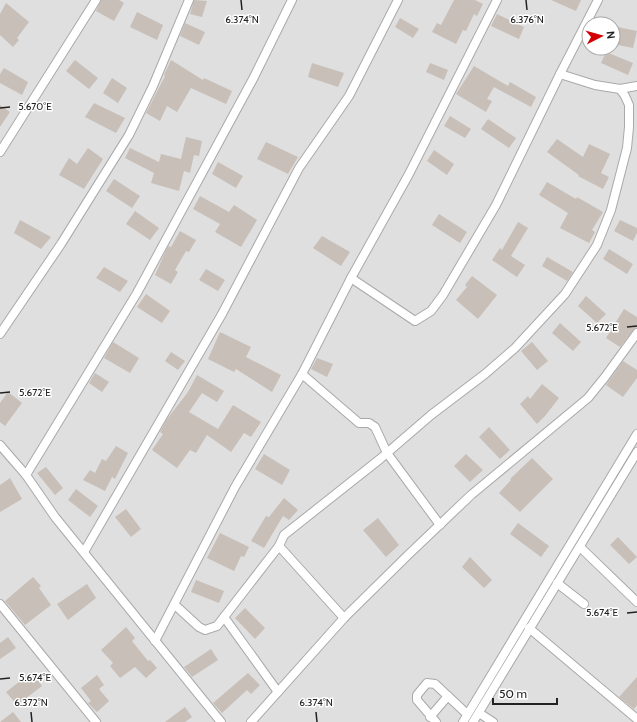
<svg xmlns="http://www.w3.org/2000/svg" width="637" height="722" viewBox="0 0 637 722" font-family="Cabin,sans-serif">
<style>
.residential{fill:#e0dfdf;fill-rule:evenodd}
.building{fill:#c7bfb8}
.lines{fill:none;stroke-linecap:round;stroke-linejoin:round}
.minor-casing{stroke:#a9a9a9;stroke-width:10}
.minor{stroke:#fff;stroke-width:8}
.ticks{fill:none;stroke:#222;stroke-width:1.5}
.ticks-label{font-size:10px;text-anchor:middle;fill:#222;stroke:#fff;stroke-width:3;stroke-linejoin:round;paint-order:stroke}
</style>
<rect width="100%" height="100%" fill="#f2efe9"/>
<path class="residential" d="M0,0H637V722H0ZM589,24H613V48H589Z"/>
<g class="building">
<polygon points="101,0 119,0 124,3 114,21 96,11"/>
<polygon points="194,0 207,1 202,17 190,14"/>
<polygon points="454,0 475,0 483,4 477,16 474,14 466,31 463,30 456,44 432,32 437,23 441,25"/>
<polygon points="551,0 581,0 576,11"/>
<polygon points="6,3 29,22 17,38 19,40 13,47 0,35 0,14"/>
<polygon points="137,12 163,25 157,40 130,27"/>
<polygon points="497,14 524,27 519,39 491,26"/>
<polygon points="400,18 419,29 413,38 395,27"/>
<polygon points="185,23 205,32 199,45 180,36"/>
<polygon points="613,26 637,31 633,48 613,44"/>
<polygon points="606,52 633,63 628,75 601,63"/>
<polygon points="75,60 98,78 89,89 66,71"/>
<polygon points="171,60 203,80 204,78 232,91 226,104 191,88 177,112 167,106 160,121 146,113 165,76 164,75"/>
<polygon points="312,63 344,73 338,87 308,77"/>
<polygon points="430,63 448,70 444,80 426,72"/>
<polygon points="474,66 508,86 510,82 536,97 531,107 494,87 487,99 492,101 486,112 456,94"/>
<polygon points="4,68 28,82 22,95 0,83 0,74"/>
<polygon points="112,78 127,88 118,103 103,93"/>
<polygon points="94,103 125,118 116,133 85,117"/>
<polygon points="0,105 10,112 0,127"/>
<polygon points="450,116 471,129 465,138 444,126"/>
<polygon points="488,119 516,138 509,148 481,129"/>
<polygon points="186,137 202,141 199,156 194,155 190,173 184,171 179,191 151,183 154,173 125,158 130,148 159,162 161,154 181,159"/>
<polygon points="557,139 583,157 589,144 610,154 601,173 609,177 603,189 578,176 579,175 547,152"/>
<polygon points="266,142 298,157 288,174 257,159"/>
<polygon points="88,148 103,159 84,189 59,175 69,158 77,164"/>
<polygon points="434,150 454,164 447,175 427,161"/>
<polygon points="218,162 243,176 236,188 212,174"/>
<polygon points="114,179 140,196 132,208 106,191"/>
<polygon points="547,182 576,199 577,197 603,212 592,230 595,232 589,243 560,228 568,213 539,195"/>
<polygon points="200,196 229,212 234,205 257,220 241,247 215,232 220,224 193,209"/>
<polygon points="135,211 159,228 150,240 126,224"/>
<polygon points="439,214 467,232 460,243 432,225"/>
<polygon points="20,220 51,237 41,249 14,233"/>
<polygon points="620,220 637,228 637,233 633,241 614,231"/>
<polygon points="518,222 528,228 511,256 525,265 517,277 492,260 500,248 502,250"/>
<polygon points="180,231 196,240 189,252 186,251 175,270 178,272 171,284 155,275 167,248 169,246 171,247"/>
<polygon points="322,236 350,252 341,266 313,248"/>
<polygon points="609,249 633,264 627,274 603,259"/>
<polygon points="547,257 573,272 567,281 542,266"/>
<polygon points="104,267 128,281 120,292 96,278"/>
<polygon points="206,269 225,280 218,291 199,280"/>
<polygon points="472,276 497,295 478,319 456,300 467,287 465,285"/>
<polygon points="146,294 170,311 162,323 137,307"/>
<polygon points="586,296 606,314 597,323 578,306"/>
<polygon points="624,309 637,317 637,327 633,330 620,347 606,338"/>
<polygon points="560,323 581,342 573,351 552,333"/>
<polygon points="220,332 251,347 246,357 281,375 272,392 236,369 234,372 208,359"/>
<polygon points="113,342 139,358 130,373 104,358"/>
<polygon points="532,342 548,361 537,370 521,351"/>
<polygon points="171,352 185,361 178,370 165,361"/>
<polygon points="317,358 333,364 327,377 311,369"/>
<polygon points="623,361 637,370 637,378 623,397 606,385"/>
<polygon points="95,373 109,382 102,392 89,383"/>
<polygon points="197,375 224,391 217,402 202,393 189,412 218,429 233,405 261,422 251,437 244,433 231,452 207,435 196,453 190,450 177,468 152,450 163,434 160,432 167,419 188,392"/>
<polygon points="542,384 559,398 545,416 537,424 520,404 528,396 530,399"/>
<polygon points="8,392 22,403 5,426 0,422 0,403"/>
<polygon points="489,427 510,450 500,459 479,437"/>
<polygon points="116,446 128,453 115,479 112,477 105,491 83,480 90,470 95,473 102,459 106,461"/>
<polygon points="264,454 290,470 282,485 255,469"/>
<polygon points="466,454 483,470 470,482 454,466"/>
<polygon points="532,458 553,479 520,512 499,493 511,480 510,479"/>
<polygon points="46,467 63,488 55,495 37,473"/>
<polygon points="10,478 22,499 0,512 0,485"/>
<polygon points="76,489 98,506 90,517 68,500"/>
<polygon points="284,498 298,510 289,520 283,516 264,548 251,541 266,516 269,517"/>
<polygon points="126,509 141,529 131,537 115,517"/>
<polygon points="378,518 399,545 386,557 363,530"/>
<polygon points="518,523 549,546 541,557 510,534"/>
<polygon points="220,533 249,547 244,557 241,556 234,571 207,558"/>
<polygon points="618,537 637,557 629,564 610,545"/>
<polygon points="470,557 492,580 484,588 462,567"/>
<polygon points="33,577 41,586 39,588 51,605 25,625 5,601"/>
<polygon points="196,580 224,591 219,603 191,592"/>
<polygon points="87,584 96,598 68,620 57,604"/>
<polygon points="245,608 265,628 255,639 235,618"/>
<polygon points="126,627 135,638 132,641 148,661 150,660 157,668 146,678 135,667 120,678 110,666 113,663 101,650"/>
<polygon points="8,637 16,648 0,659 0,643"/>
<polygon points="211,649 218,660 192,677 184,667"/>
<polygon points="32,672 42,686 17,705 6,692"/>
<polygon points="248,673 260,685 251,694 247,690 222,713 213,703"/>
<polygon points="97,675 104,685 99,689 109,701 97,712 88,703 91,701 81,688"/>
<polygon points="637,677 637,705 634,709 619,697"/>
<polygon points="185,707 192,717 185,722 165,722"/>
<polygon points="13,712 21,722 0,722"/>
</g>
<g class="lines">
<g class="minor-casing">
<g id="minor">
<polyline points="620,89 637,86"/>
<polyline points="0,152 96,0"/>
<polyline points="351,278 415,321 431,311 443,295 496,205 560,74 598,0"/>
<polyline points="0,334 61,244 129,135 153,86 189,0"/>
<polyline points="302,374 359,423 369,423 375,427 387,453 440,525"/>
<polyline points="0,445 26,475 55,517 221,722"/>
<polyline points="26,475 137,293 253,79 292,0"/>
<polyline points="580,547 637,602"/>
<polyline points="84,552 222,314 299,168 349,96 398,0"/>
<polyline points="557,583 584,604"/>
<polyline points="0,604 96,722"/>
<polyline points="175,605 199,627 205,630 217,626 224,617"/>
<polyline points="344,618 279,546 284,535 380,459 431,415 485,374 515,348 565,294 597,245 611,210 627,148 629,127 629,105 625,96 620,89 595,85 560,74"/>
<polyline points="529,628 637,719"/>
<polyline points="155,641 235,487 302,374 351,278 409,174 497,0"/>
<polyline points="278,692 224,617 279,546"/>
<polyline points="479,713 493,722"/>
<polyline points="430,717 448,696"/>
<polyline points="251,722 344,618 408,555 471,495 588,398 605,377 637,333"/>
<polyline points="436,722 417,700 417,695 427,683 435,684 467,714"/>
<polyline points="463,722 637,434"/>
<polyline points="473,722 637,452"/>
</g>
</g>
<use href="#minor" class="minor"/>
</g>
<path class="ticks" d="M241,0L242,10M526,0L527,10M0,108L10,107M627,327L637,326M0,393L10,392M627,613L637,612M0,679L10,678M31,712L32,722M316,712L317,722"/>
<g class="ticks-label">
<text x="242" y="23">6.374°N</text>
<text x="527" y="23">6.376°N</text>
<text x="35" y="110">5.670°E</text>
<text x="602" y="331">5.672°E</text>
<text x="35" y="396">5.672°E</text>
<text x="602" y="616">5.674°E</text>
<text x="35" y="681">5.674°E</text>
<text x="31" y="706">6.372°N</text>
<text x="316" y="706">6.374°N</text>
</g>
<g transform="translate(601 36) rotate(84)"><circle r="19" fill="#ffffff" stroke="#a7a7a7"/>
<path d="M0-3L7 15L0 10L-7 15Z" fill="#d40000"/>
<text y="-6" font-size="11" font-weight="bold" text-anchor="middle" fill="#222222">N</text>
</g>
<path d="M493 698v6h64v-6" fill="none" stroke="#222222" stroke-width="2"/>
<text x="499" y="698" font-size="12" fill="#222222" stroke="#ffffff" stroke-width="3" paint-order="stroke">50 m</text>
</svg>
